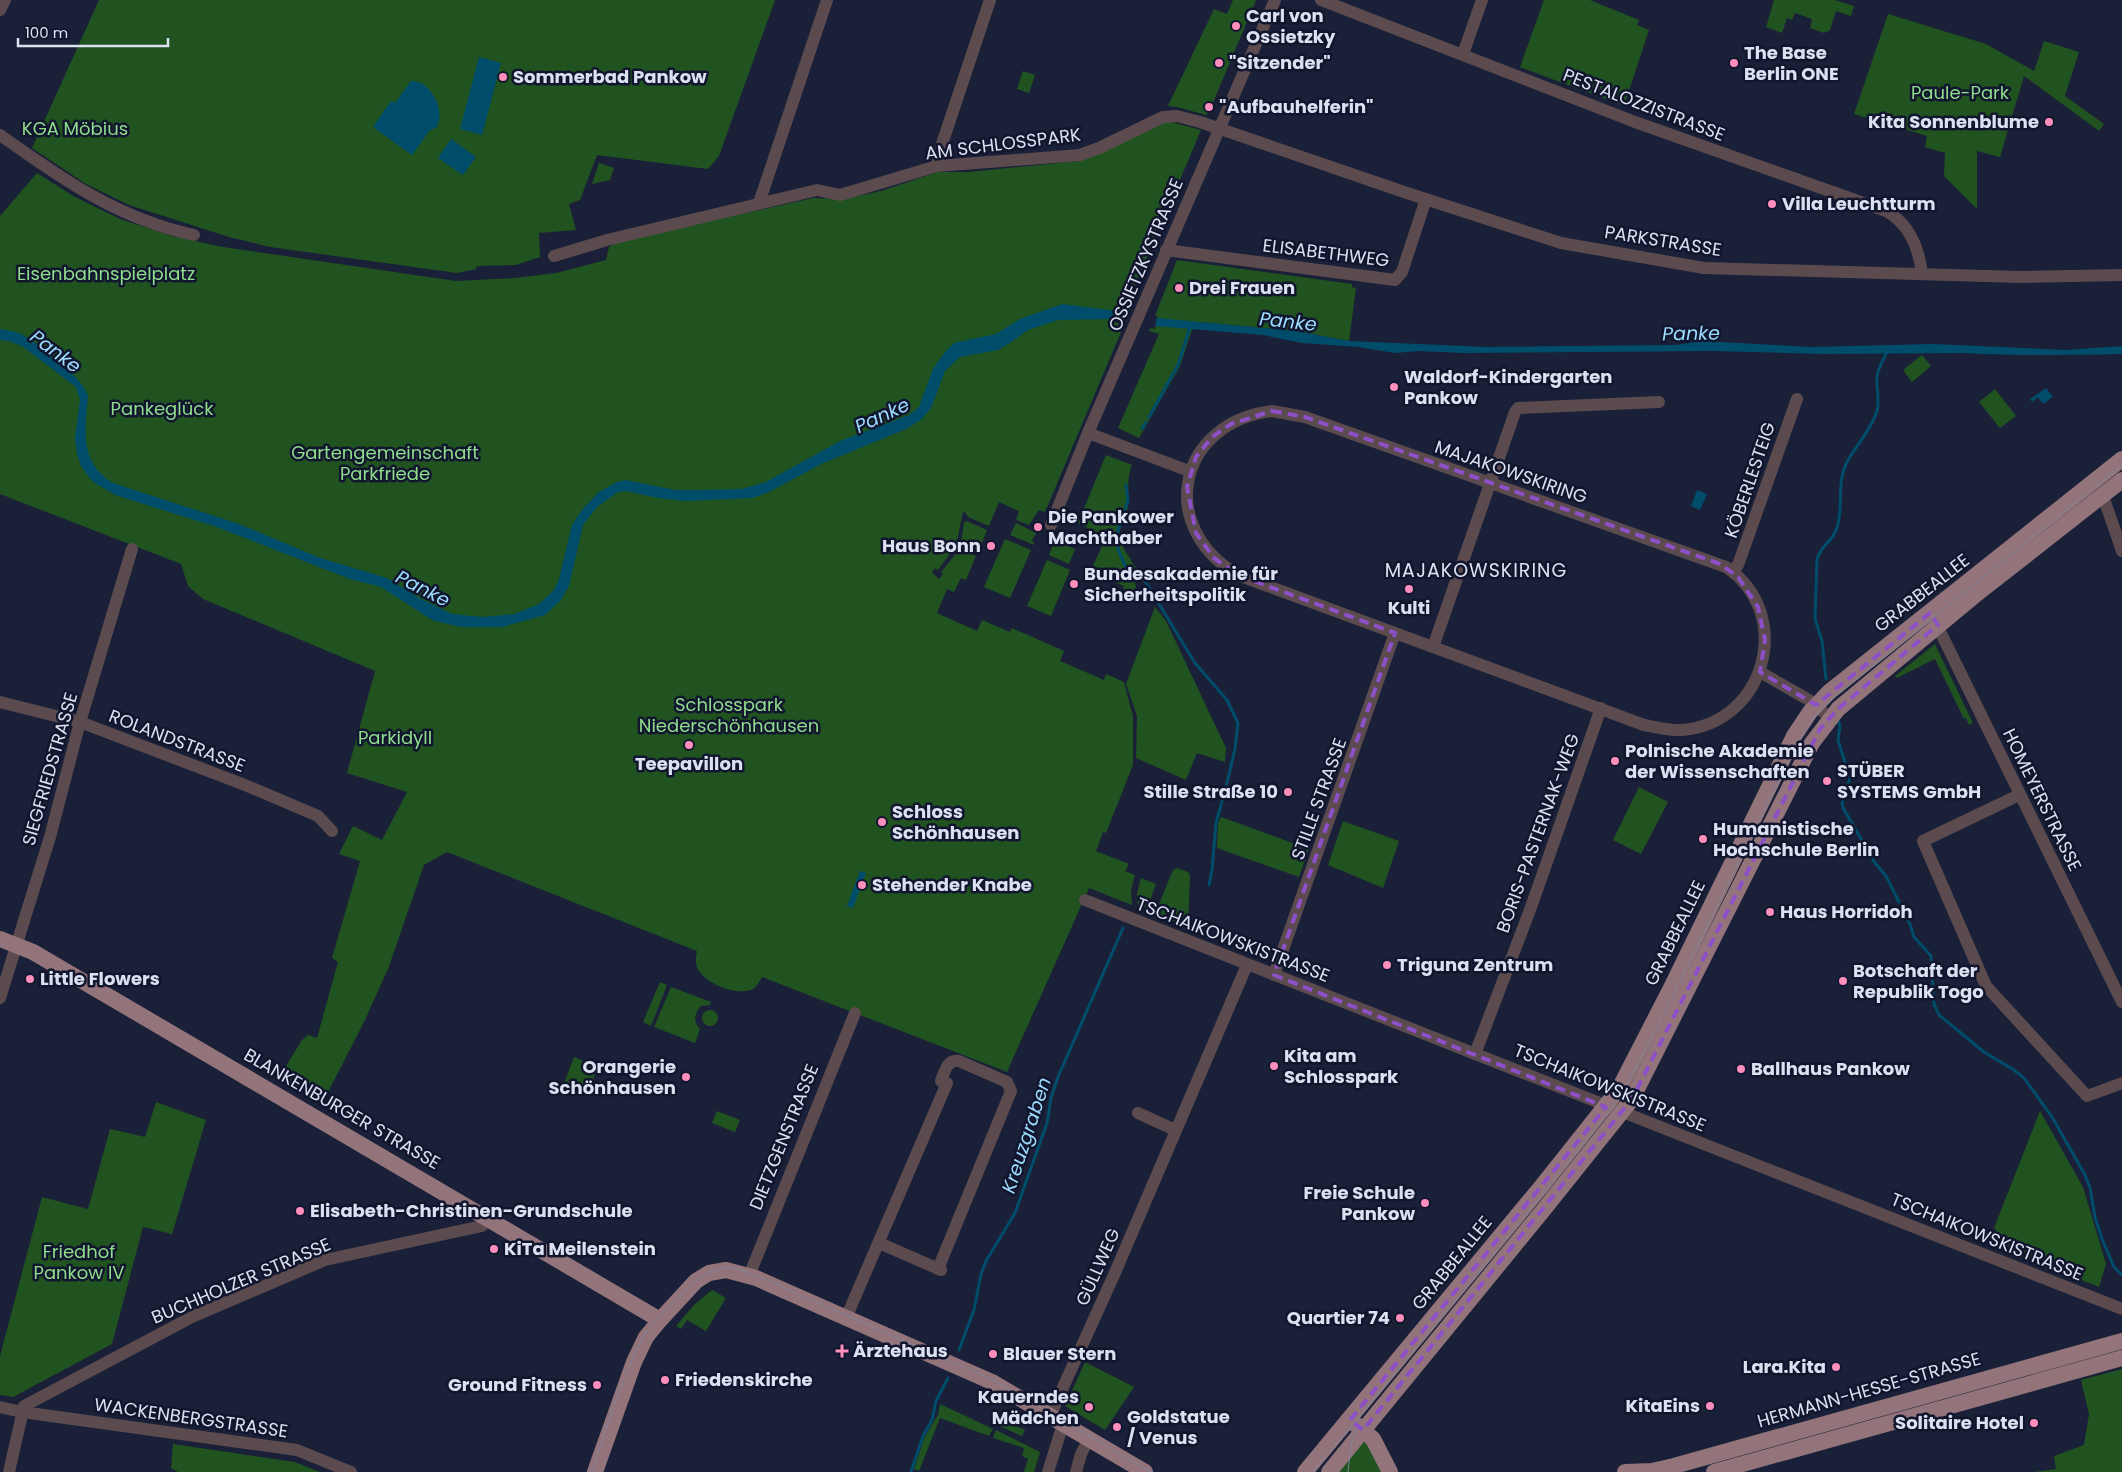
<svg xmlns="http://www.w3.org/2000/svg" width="2122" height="1472" viewBox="0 0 2122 1472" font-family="Poppins,sans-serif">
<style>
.green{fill:#205320}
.water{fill:#004d6b}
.pier{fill:#1a2038}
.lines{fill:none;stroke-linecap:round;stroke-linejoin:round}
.stream{stroke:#004d6b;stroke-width:3}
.minor{stroke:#5b4b4e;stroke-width:12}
.major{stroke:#93747a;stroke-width:16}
.tram{stroke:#7f8599;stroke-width:1}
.marked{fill:none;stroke:#8e50c9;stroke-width:4;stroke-dasharray:10 6;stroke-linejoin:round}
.poi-dot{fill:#fe8ebc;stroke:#11162e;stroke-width:2}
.labels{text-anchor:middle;stroke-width:5;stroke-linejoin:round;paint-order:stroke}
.poi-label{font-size:18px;font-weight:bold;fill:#dbe1f1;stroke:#11162e;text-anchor:start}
.park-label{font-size:18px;fill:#8fdc8c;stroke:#11162e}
.street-label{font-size:18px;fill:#dbe1f1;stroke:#11162e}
.water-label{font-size:19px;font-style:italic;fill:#9cdcfe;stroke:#11162e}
.neighbourhood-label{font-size:19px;letter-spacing:1px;fill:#dbe1f1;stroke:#11162e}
</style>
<rect width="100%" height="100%" fill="#1a2038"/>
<g class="green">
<polygon points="99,0 775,0 719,156 708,169 597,155 580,200 569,204 576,230 539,233 540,257 516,265 477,266 476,269 457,273 270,247 229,237 129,205 86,184 32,148"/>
<polygon points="1233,0 1256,0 1209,112 1206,115 1177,107 1168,106 1214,9 1227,14"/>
<polygon points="1544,0 1590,0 1639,20 1637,25 1649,30 1624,106 1520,67"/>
<polygon points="1774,0 1835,0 1854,6 1851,16 1836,11 1830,30 1824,33 1810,28 1812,19 1795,13 1792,20 1787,18 1782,33 1766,27"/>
<polygon points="1888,14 1986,44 2034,71 2044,41 2079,52 2065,96 2104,124 2099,131 2024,76 2000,157 1977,151 1977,209 1944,176 1945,153 1925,147 1927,136 1854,114"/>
<polygon points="1023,71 1035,75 1029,93 1017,89"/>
<path d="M1171,122L1201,130L1132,294V306L1045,512L1039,510L1029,525L1016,520L1019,511L999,502L989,526L968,517L966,513L963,512L956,546L938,570L935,568L932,573L939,579L943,574L941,572L958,551L962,550L976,556L966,580L961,578L954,592L947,589L937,613L977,631L982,620L1010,632L1012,628L1064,651L1060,661L1104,680L1106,674L1124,682L1133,716V765L1106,833L1103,832L1096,851L1129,864L1125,871L1135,875L1131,890L1132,905L1089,888L1007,1072L762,977C760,981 757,986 753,989C737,997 703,983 697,967C695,962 696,956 697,951L447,852L424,865L388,969L364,1022L323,1102L278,1079L302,1040L308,1035L317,1038L338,962L332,958L360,861L339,854L353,826L382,840L407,792L347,773L375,671L203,599L188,586L181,564L0,494V216L37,173L75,197L120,219L172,236L223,247L456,281L515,278L556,273L606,260L609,247L617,242L813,198L843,199L881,191L938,172H968L1079,161L1163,123Z"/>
<polygon points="599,163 614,168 610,180 592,184"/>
<polygon points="1177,260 1352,284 1352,287 1356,288 1349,341 1296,331 1199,322 1192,330 1180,366 1139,438 1118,428 1159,334 1149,331"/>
<polygon points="1922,355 1931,366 1912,382 1903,370"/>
<polygon points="1995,389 2016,416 2000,428 1979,402"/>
<path d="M1106,455L1132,465C1125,481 1131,496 1127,512C1125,521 1117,529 1120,539C1122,548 1132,561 1137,570L1132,573L1136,587L1134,593L1123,588L1124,586L1096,574L1098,568L1093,566L1102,546L1083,538L1088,528L1078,523Z"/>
<polygon points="967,521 987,530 978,553 963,546 961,542 964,522"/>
<polygon points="1016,523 1036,533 1032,541 1034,543 1034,545 1010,535"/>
<polygon points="1005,539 1031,550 1010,598 984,587"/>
<polygon points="1055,540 1075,549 1069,564 1049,555"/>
<polygon points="1047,560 1070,570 1051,616 1027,606"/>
<polygon points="1155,607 1166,621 1226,748 1225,762 1197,753 1186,780 1136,758 1137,716 1126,684"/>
<polygon points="1935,644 1973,723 1969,725 1966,718 1964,719 1935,659 1897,678 1895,676"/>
<polygon points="1639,787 1668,802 1641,854 1613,840"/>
<polygon points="1221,817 1309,849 1299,877 1217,848 1218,823"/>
<polygon points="1343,821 1399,841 1383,888 1328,865"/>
<polygon points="1177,868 1188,872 1190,875 1188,927 1155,914 1173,870"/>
<polygon points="1141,878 1156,884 1146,911 1138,908 1137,894"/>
<polygon points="660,982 667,985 651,1026 643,1022"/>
<path d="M671,987L711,1002L710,1005L701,1006C694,1013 693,1022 700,1029L695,1043L654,1027Z"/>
<circle cx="710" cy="1018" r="8"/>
<polygon points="574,1057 598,1067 588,1093 564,1083"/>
<polygon points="156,1102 206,1120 172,1234 143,1227 112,1344 13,1397 0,1395 0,1356 42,1197 88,1209 110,1129 145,1137"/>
<polygon points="717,1111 740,1120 735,1132 712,1123"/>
<polygon points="2040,1111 2083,1187 2106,1264 2099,1287 1990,1244 1996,1229 1994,1228"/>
<polygon points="712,1290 726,1298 706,1331 687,1320 681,1329 676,1326 695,1304"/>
<polygon points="1085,1362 1134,1387 1105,1430 1065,1406"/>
<polygon points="2122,1369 2122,1472 2034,1472 2056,1469 2054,1456 2084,1445 2089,1414 2081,1380"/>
<polygon points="940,1404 993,1429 989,1436 940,1418 919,1471 914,1469 925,1436 938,1415"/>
<polygon points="1002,1419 1025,1430 1022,1436 999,1426"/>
<polygon points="996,1430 1040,1452 1034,1472 1024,1472 1028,1459 1022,1456 1024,1448 993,1438"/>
<polygon points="1363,1442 1368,1445 1382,1472 1335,1472"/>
<polygon points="173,1444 295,1462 320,1472 178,1472 171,1468"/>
</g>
<g class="water">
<polygon points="479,57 501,63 482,135 460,129"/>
<path d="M411,81C430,80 446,110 437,127L429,131L412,155L373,127L391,101L395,103Z"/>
<polygon points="451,139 476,157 463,175 438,158"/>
<path d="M1062,304L1117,311L1157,318L1296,331L1349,341L1487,347L1676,345L1702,341L1812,347L1933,344L2066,350L2122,346V354C2087,355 2052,355 2017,355C2000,354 1984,355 1967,353L1824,354L1714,351L1464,353L1419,351L1395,353L1358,347L1302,343L1263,335L1154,326L1112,319L1058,320L1028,330L1011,342L998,350L960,357L945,371L931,408L922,419L906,429L821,464L767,493L752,498L685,501L658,498L626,491L618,492L597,507L583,525L569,586L560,601L545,615L502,627H460L432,620L381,587L350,579L217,527L115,495L92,481L81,466L77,454L75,438L80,400L76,387L22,346L9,341L0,340V329C6,330 13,331 19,333C36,341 84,378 88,396C85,430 79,462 113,483L239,524L320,558L387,578L419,598L452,614L482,617L515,614L539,604L554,590L559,579L572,525L582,510L599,492L617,482L626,480L675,490H701L742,489L766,482L840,441L909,415L919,407L933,369L945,352L954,343L996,334L1020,319Z"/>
<polygon points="2046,388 2053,397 2043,404 2038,397 2032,402 2030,399"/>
<polygon points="1697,490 1707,494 1700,510 1691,506"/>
<polygon points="860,871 866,873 853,908 847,906"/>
</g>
<polygon class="pier" points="1120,309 1157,316 1155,329 1112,322"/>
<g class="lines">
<g class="stream">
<polyline points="1149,417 1178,365 1190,327"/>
<polyline points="1142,428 1146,422"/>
<polyline points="1126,485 1128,500 1117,534 1118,549 1126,568 1145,581 1195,663 1227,700 1238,723 1235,749 1226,787 1216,823 1212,870 1209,885"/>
<path d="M1826,679L1822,641L1815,619L1817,559C1821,545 1835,540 1838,524C1843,504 1837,483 1846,464C1855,446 1871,431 1877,411C1880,400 1876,388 1877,377C1878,368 1883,360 1887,352"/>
<polyline points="1838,721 1840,725 1838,740 1850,778 1842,803 1843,808 1875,863 1886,876 1910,924 1914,937 1931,956 1934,1004 1939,1015 1984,1052 2014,1070 2024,1078 2052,1117 2085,1175 2090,1188 2095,1217 2102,1239 2114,1267 2122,1275"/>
<polyline points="959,1350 974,1310 981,1274 986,1261 1015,1213 1047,1123 1051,1098 1058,1077 1123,928"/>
<polyline points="911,1472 923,1436 932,1420 936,1401 948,1378"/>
</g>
<g class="minor">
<path d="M1321,0L1635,122L1886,211C1910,224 1919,249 1922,274"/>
<polyline points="0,10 5,0"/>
<polyline points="1463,54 1482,0"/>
<path d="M0,135C62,179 118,219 194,235"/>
<polyline points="937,166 942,144 990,0"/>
<polyline points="759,203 827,0"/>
<polyline points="1166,250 1395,280 1402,272 1426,199"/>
<polyline points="554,256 607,240 817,190 840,195 937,166 1080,155 1099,148 1163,117 1177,116 1200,122 1407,193 1561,243 1704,268 2020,277 2122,275"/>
<path d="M1272,411L1305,417L1726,567C1796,614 1765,724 1682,730C1669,731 1656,727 1644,725L1238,575C1156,527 1177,423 1272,411Z"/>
<polyline points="1088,433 1189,471"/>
<polyline points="2103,496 2122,551"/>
<polyline points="1051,525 1088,433 1275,0"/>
<polyline points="1732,571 1738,565 1797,399"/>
<polyline points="1934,619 2122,1002"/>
<polyline points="1433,647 1515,412 1518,408 1659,402"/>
<polyline points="1760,672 1809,700 1829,717"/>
<polyline points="0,702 80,722 245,785 318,816 332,831"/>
<polyline points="2019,795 1923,841 1986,986 2087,1096 2122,1083"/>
<polyline points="1085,900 2122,1309"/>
<polyline points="1274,975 1395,633"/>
<polyline points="0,998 50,837 80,722 132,549"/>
<polyline points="1475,1054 1530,910 1601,708"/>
<polyline points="1138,1113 1175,1130"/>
<polyline points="879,1243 941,1270"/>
<polyline points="749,1276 855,1013"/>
<path d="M846,1318L947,1083L941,1081C945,1071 947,1059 959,1061L1007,1082L1011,1091L938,1269"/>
<polyline points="0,1407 22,1412 297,1450 351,1472"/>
<polyline points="1050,1416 1114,1275 1247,965"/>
<polyline points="9,1472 24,1406 192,1317 325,1260 482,1226 488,1218"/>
<polyline points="1048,1472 1063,1424"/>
<polyline points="1076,1472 1081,1454 1089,1439"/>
</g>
<g class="major">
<polyline points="0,939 33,952 660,1320"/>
<polyline points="1355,1424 1373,1439 1390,1472"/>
<polyline points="595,1472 634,1362 646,1337 660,1320 696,1281 709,1273 726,1270 756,1278 992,1382 1145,1472"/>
<polyline points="1305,1472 1541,1187 1619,1089 1672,986 1794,736 1810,712 1829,692 2122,459"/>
<polyline points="1329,1472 1545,1208 1632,1099 1812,743 1838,709 1974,596 2122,480"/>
<polyline points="1625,1472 1652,1471 1674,1466 2122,1341"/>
<polyline points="1714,1472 2122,1358"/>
</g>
<g class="tram">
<path d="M591,1472C607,1429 621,1376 644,1336C654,1319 669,1306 683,1293C704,1272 720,1261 750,1273L993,1380L1151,1472"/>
<polyline points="1313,1472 1462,1293 1612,1108 1629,1080 1658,1026 1786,766 1803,734 1820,709 2122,465"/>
<polyline points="1348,1472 1351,1445 1359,1424"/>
</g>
</g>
<path class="marked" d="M1272,411L1305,417L1720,564L1738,577L1758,607L1765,640L1760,672L1816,705L1930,613L1938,625L1838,709L1820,729L1632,1099L1363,1430L1350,1420L1606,1107L1274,975L1395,633L1238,575L1214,558L1196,533L1187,487L1196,457L1212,437L1231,424Z"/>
<g class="poi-dot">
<circle cx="1236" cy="26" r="5"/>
<circle cx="1219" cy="63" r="5"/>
<circle cx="1734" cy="63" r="5"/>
<circle cx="503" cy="77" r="5"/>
<circle cx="1209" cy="107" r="5"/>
<circle cx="2049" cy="122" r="5"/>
<circle cx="1772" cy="204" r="5"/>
<circle cx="1179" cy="288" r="5"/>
<circle cx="1394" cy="387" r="5"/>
<circle cx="1038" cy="527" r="5"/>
<circle cx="991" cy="546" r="5"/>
<circle cx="1074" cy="584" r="5"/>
<circle cx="1409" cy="589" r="5"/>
<circle cx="689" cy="745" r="5"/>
<circle cx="1615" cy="761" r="5"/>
<circle cx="1827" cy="781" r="5"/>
<circle cx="1288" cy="792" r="5"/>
<circle cx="882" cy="822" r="5"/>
<circle cx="1703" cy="839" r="5"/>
<circle cx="862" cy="885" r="5"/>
<circle cx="1770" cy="912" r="5"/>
<circle cx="1387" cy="965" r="5"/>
<circle cx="30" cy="979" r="5"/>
<circle cx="1843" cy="981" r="5"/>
<circle cx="1274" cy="1066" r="5"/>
<circle cx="1741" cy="1069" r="5"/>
<circle cx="686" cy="1077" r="5"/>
<circle cx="1425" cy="1203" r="5"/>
<circle cx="300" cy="1211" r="5"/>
<circle cx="494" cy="1249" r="5"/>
<circle cx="1400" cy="1318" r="5"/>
<path d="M839.5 1343.5h5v5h5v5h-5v5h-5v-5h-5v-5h5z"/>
<circle cx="993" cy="1354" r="5"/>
<circle cx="1836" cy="1367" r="5"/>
<circle cx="665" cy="1380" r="5"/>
<circle cx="597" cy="1385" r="5"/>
<circle cx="1710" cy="1406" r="5"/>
<circle cx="1089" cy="1407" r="5"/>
<circle cx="2034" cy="1423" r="5"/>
<circle cx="1117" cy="1427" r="5"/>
</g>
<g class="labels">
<g class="poi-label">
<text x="1246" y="22">Carl von<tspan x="1246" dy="21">Ossietzky</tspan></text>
<text x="1744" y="59">The Base<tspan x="1744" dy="21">Berlin ONE</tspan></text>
<text x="1229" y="69">"Sitzender"</text>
<text x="513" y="83">Sommerbad Pankow</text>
<text x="1219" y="113">"Aufbauhelferin"</text>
<text x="2039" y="128" text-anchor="end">Kita Sonnenblume</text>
<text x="1782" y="210">Villa Leuchtturm</text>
<text x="1189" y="294">Drei Frauen</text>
<text x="1404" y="383">Waldorf-Kindergarten<tspan x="1404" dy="21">Pankow</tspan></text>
<text x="1048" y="523">Die Pankower<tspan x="1048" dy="21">Machthaber</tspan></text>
<text x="981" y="552" text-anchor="end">Haus Bonn</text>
<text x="1084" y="580">Bundesakademie für<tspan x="1084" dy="21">Sicherheitspolitik</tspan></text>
<text x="1409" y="614" text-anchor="middle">Kulti</text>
<text x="1625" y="757">Polnische Akademie<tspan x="1625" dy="21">der Wissenschaften</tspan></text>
<text x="689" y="770" text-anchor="middle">Teepavillon</text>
<text x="1837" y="777">STÜBER<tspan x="1837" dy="21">SYSTEMS GmbH</tspan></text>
<text x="1278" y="798" text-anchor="end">Stille Straße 10</text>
<text x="892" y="818">Schloss<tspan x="892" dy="21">Schönhausen</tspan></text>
<text x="1713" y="835">Humanistische<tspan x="1713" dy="21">Hochschule Berlin</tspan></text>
<text x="872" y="891">Stehender Knabe</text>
<text x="1780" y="918">Haus Horridoh</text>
<text x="1397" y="971">Triguna Zentrum</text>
<text x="1853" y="977">Botschaft der<tspan x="1853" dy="21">Republik Togo</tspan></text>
<text x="40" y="985">Little Flowers</text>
<text x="1284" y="1062">Kita am<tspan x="1284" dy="21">Schlosspark</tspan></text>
<text x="676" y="1073" text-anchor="end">Orangerie<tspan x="676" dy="21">Schönhausen</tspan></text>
<text x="1751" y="1075">Ballhaus Pankow</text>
<text x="1415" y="1199" text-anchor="end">Freie Schule<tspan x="1415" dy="21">Pankow</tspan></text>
<text x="310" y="1217">Elisabeth-Christinen-Grundschule</text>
<text x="504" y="1255">KiTa Meilenstein</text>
<text x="1390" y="1324" text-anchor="end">Quartier 74</text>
<text x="853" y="1357">Ärztehaus</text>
<text x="1003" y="1360">Blauer Stern</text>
<text x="1826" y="1373" text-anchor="end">Lara.Kita</text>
<text x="675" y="1386">Friedenskirche</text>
<text x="587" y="1391" text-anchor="end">Ground Fitness</text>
<text x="1079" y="1403" text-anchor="end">Kauerndes<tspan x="1079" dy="21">Mädchen</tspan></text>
<text x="1700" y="1412" text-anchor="end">KitaEins</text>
<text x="1127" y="1423">Goldstatue<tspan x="1127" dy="21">/ Venus</tspan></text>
<text x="2024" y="1429" text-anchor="end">Solitaire Hotel</text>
</g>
<g class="park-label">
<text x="1960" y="99">Paule-Park</text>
<text x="75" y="135">KGA Möbius</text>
<text x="106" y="280">Eisenbahnspielplatz</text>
<text x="162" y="415">Pankeglück</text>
<text x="385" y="459">Gartengemeinschaft<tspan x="385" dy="21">Parkfriede</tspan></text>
<text x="729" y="711">Schlosspark<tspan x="729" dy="21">Niederschönhausen</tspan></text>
<text x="395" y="744">Parkidyll</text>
<text x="79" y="1258">Friedhof<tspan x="79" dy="21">Pankow IV</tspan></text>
</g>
<g class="street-label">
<text transform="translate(1644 105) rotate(21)" y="6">PESTALOZZISTRASSE</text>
<text transform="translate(1003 144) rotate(-7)" y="6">AM SCHLOSSPARK</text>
<text transform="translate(1663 241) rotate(9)" y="6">PARKSTRASSE</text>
<text transform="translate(1326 253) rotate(7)" y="6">ELISABETHWEG</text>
<text transform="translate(1146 255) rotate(-67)" y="6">OSSIETZKYSTRASSE</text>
<text transform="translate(1511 472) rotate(19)" y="6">MAJAKOWSKIRING</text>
<text transform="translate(1750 480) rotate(-71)" y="6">KÖBERLESTEIG</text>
<text transform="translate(1922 593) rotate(-38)" y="6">GRABBEALLEE</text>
<text transform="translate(177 741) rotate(21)" y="6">ROLANDSTRASSE</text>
<text transform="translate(50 769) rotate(-74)" y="6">SIEGFRIEDSTRASSE</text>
<text transform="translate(1319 799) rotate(-70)" y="6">STILLE STRASSE</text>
<text transform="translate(2042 800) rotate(64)" y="6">HOMEYERSTRASSE</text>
<text transform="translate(1538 833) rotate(-70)" y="6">BORIS-PASTERNAK-WEG</text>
<text transform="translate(1675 933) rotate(-64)" y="6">GRABBEALLEE</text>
<text transform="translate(1233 940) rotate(21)" y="6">TSCHAIKOWSKISTRASSE</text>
<text transform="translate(1610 1088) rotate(22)" y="6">TSCHAIKOWSKISTRASSE</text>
<text transform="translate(342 1109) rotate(30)" y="6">BLANKENBURGER STRASSE</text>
<text transform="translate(784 1137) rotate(-68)" y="6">DIETZGENSTRASSE</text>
<text transform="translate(1987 1237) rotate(22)" y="6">TSCHAIKOWSKISTRASSE</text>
<text transform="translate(1452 1263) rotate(-51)" y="6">GRABBEALLEE</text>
<text transform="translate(1098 1267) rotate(-66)" y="6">GÜLLWEG</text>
<text transform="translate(241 1281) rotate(-23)" y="6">BUCHHOLZER STRASSE</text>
<text transform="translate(1869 1390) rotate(-16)" y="6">HERMANN-HESSE-STRASSE</text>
<text transform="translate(191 1418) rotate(8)" y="6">WACKENBERGSTRASSE</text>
</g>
<g class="water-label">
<text transform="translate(1288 321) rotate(6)" y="7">Panke</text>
<text transform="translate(1691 333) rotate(-1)" y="7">Panke</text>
<text transform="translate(56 351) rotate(37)" y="7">Panke</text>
<text transform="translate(882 415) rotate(-25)" y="7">Panke</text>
<text transform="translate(423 588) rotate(27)" y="7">Panke</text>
<text transform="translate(1026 1135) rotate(-72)" y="7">Kreuzgraben</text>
</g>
<g class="neighbourhood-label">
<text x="1476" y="577">MAJAKOWSKIRING</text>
</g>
</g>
<path d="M18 38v8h150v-8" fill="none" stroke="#dbe1f1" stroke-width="2.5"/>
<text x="25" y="38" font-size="15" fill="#dbe1f1" stroke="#11162e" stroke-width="4" paint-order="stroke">100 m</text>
</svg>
